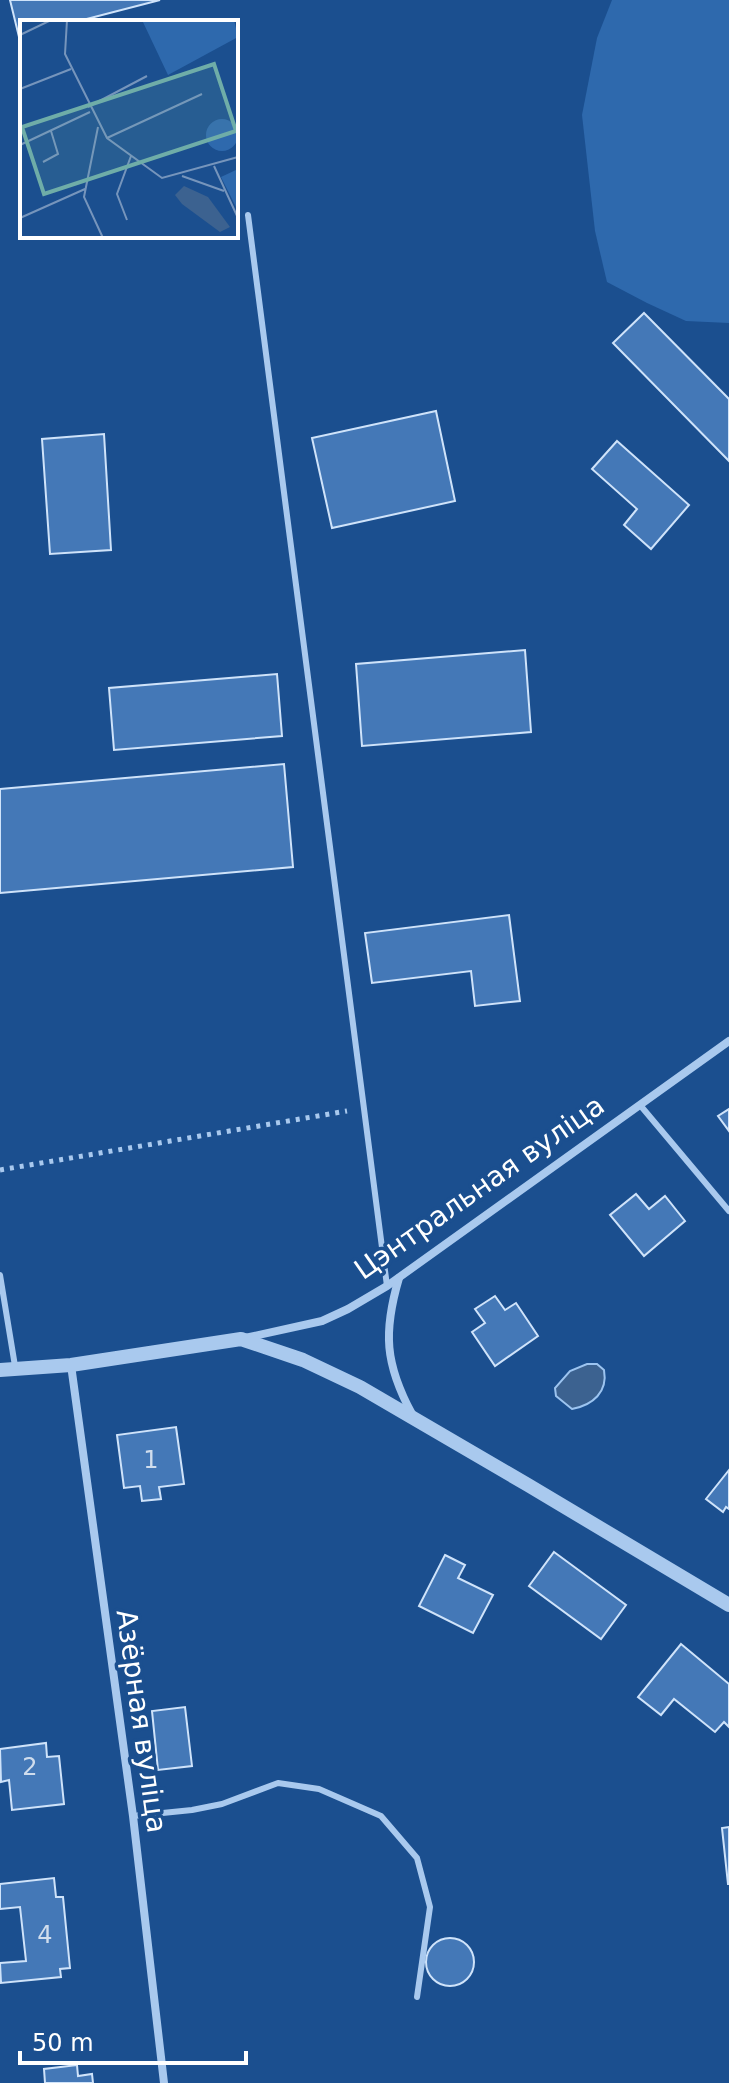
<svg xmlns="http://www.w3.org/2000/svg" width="729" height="2083" viewBox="0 0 729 2083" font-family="'DejaVu Sans',sans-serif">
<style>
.green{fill:#2e69ad}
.water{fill:#3c6290;stroke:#9cc4f0;stroke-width:2}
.building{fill:#4478b7;stroke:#cfe3fa;stroke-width:2}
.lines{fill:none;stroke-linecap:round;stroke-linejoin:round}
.path{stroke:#a9c9ee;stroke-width:5;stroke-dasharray:4 6;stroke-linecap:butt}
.service{stroke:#a9c9ee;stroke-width:6}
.minor{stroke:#a9c9ee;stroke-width:8}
.tertiary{stroke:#a9c9ee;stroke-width:14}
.labels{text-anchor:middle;stroke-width:7;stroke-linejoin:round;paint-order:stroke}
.number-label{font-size:24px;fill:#d0dded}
.street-label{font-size:28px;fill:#fff;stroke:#1b4f8f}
.inset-road{fill:none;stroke:#7695bc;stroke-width:2}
.view{fill:#6fada8;fill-opacity:0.15;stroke:#6fada8;stroke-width:4}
.inset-edge{fill:none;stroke:#fff;stroke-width:4}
</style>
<rect width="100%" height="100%" fill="#1b4f8f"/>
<polygon class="green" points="612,0 729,0 729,323 686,321 647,303 607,282 595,231 582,115 597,38"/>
<path class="water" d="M587,1364H597L604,1370C608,1392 593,1405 572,1409L556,1396L555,1388L570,1371Z"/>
<g class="building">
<polygon points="10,0 160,0 75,22 22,22 22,36 19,37"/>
<polygon points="644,313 729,399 729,461 613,343"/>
<polygon points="436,411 455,501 332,528 312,438"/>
<polygon points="104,434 111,550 50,554 42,439"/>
<polygon points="617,441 689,505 651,549 624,525 637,509 592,469"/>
<polygon points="525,650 531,732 362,746 356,664"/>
<polygon points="277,674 282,736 114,750 109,688"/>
<polygon points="284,764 293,867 0,893 0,789"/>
<polygon points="509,915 520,1001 475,1006 471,971 372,983 365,933"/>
<polygon points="729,1109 729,1131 718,1116"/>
<polygon points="636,1194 649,1209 665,1196 685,1221 644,1256 610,1215"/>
<polygon points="495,1296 505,1310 516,1303 538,1336 495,1366 472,1332 485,1323 475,1309"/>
<polygon points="176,1427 184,1484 159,1487 161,1499 142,1501 140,1486 124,1488 117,1435"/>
<polygon points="729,1470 729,1509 726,1507 723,1512 706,1499"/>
<polygon points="554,1552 626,1605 601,1639 529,1586"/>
<polygon points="445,1555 465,1565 458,1578 493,1595 473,1633 419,1606"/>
<polygon points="681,1644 729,1684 729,1727 724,1722 715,1732 674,1699 661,1715 638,1697"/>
<polygon points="185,1707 192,1766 158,1770 152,1711"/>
<polygon points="46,1743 47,1757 59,1756 64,1804 12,1810 9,1780 1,1782 0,1749"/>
<polygon points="729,1827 729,1884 728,1884 722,1828"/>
<polygon points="54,1878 56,1897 63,1897 70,1968 60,1969 61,1977 1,1983 0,1963 26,1961 20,1907 0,1909 0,1884"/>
<circle cx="450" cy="1962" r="24"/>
<polygon points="77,2065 78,2076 92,2074 93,2083 45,2083 44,2069"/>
</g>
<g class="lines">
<polyline class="path" points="0,1170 347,1111"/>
<g class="service">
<polyline points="248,215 387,1286"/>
<polyline points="640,1105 729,1211"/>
<polyline points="0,1275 15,1366"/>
<polyline points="133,1816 192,1810 222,1804 278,1783 319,1789 381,1816 417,1858 430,1907 417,1997"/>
</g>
<g class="minor">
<path d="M399,1278C383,1332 385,1364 412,1414"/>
<polyline points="245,1338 322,1321 348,1309 387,1286 729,1041"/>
<polyline points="71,1365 133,1816 164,2083"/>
</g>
<polyline class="tertiary" points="0,1370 71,1365 241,1339 303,1360 360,1387 528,1485 729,1605"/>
</g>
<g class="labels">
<g class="number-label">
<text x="151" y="1468">1</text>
<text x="30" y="1775">2</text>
<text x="45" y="1943">4</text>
</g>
<g class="street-label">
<text transform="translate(479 1187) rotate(-35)" y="10">Цэнтральная вуліца</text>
<text transform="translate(142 1721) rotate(82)" y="10">Азёрная вуліца</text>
</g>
</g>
<g transform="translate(20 20)">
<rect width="218" height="218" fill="#1b4f8f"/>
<path d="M122,0H214L218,17L148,55ZM186 115a16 16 0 1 1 32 0a16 16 0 1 1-32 0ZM218,149V191L201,157Z" fill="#2e69ad"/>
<path d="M164,166L188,177L210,207L200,212L162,184L155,175Z" fill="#3c6290"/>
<path class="inset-road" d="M47,0L45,34L87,118L142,158L218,137M0,15L29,1L47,0M0,69L51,49M68,87L127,56M78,107L64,177L83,218M87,118L182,74M0,125L70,92M23,142L38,134L31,111M194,146L218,198M162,156L204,171M0,198L65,169M107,200L97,174L111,136"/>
<path class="view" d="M194,44L216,111L24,174L2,107Z"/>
<rect width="218" height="218" class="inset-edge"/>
</g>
<path d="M20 2051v12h226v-12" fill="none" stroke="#ffffff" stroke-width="4"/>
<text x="32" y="2051" font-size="24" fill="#ffffff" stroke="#1b4f8f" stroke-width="6" paint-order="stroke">50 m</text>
</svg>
